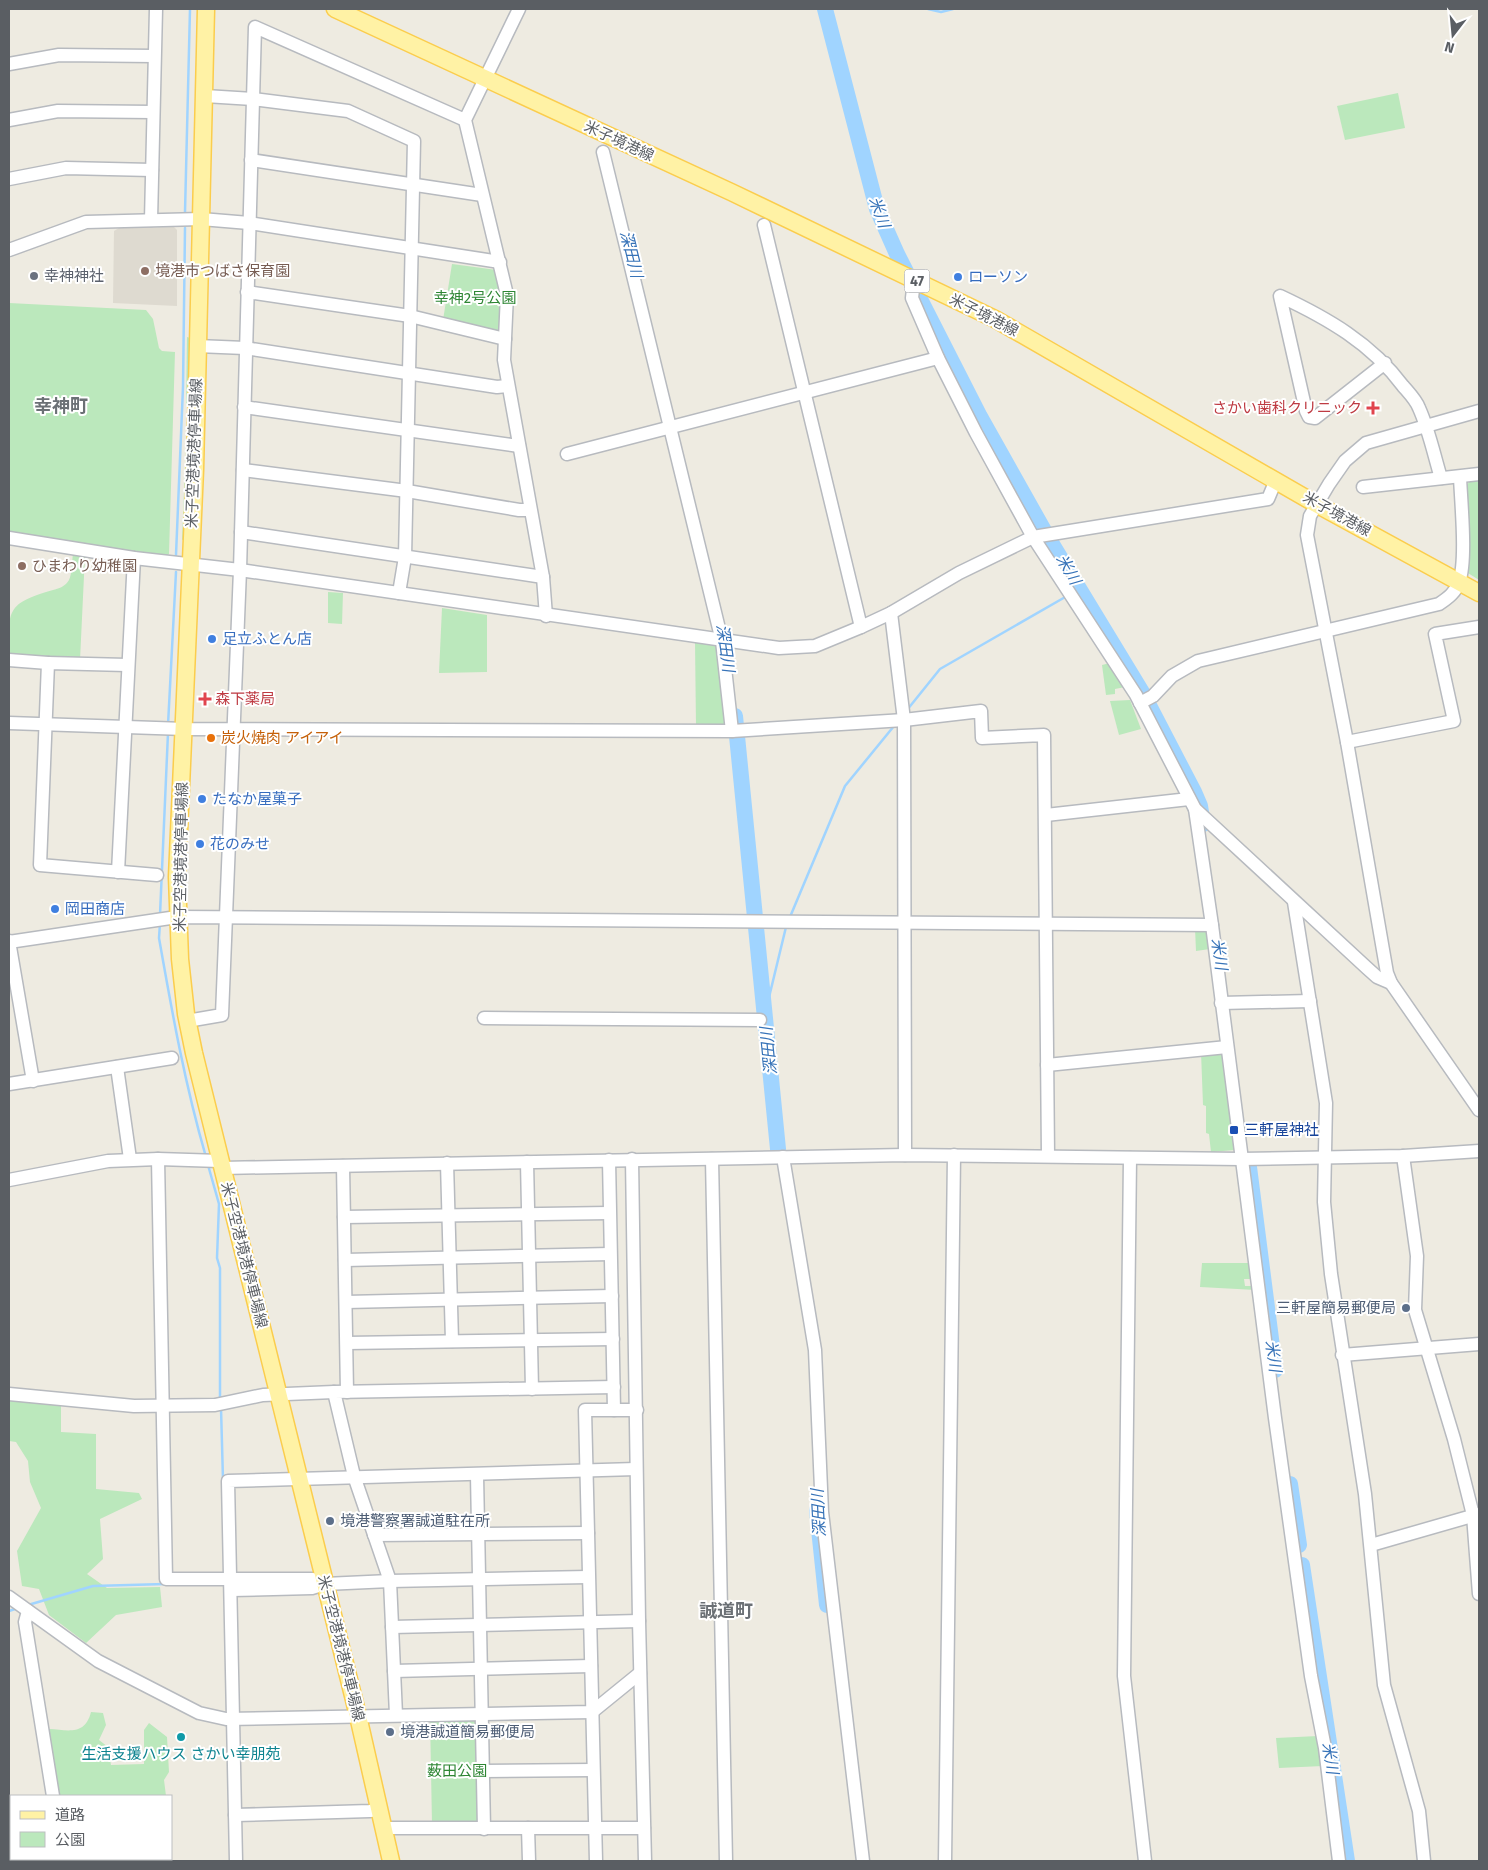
<svg xmlns="http://www.w3.org/2000/svg" width="1488" height="1870" viewBox="0 0 1488 1870" font-family="'Fira Sans','Noto Sans JP',sans-serif">
<style>
.education{fill:#dedad0}
.green{fill:#bbe8bc}
.lines{fill:none;stroke-linecap:round;stroke-linejoin:round}
.stream{stroke:#a0d4ff;stroke-width:2.5}
.river{stroke:#a0d4ff;stroke-width:16}
.minor-casing{stroke:#b7babf;stroke-width:15}
.major-casing{stroke:#fbcd4d;stroke-width:19}
.minor{stroke:#fff;stroke-width:12}
.major{stroke:#fff2a5;stroke-width:16}
.education-dot{fill:#8d6e63;stroke:#fff;stroke-width:2}
.worship-dot{fill:#6b7280;stroke:#fff;stroke-width:2}
.shop-dot{fill:#3f7fe0;stroke:#fff;stroke-width:2}
.health-dot{fill:#e0444e;stroke:#fff;stroke-width:2}
.food-dot{fill:#e8710a;stroke:#fff;stroke-width:2}
.transit-dot{fill:#1a4fb4;stroke:#fff;stroke-width:2}
.service-dot{fill:#5c6f8a;stroke:#fff;stroke-width:2}
.culture-dot{fill:#0f9aa8;stroke:#fff;stroke-width:2}
.labels{text-anchor:middle;stroke-width:4;stroke-linejoin:round;paint-order:stroke}
.shield{fill:#fff;stroke:#8c8e92;stroke-width:1}
.shield-label{font-size:14px;font-weight:bold;fill:#5a5e63}
.street-label{font-size:15px;fill:#5a5e63;stroke:#fff}
.education-label{font-size:15px;fill:#785e54;stroke:#fff;text-anchor:start}
.worship-label{font-size:15px;fill:#5b616d;stroke:#fff;text-anchor:start}
.shop-label{font-size:15px;fill:#366cbe;stroke:#fff;text-anchor:start}
.park-label{font-size:15px;fill:#2e8634;stroke:#fff}
.health-label{font-size:15px;fill:#be3a42;stroke:#fff;text-anchor:end}
.food-label{font-size:15px;fill:#c56008;stroke:#fff;text-anchor:start}
.transit-label{font-size:15px;fill:#164399;stroke:#fff;text-anchor:start}
.service-label{font-size:15px;fill:#4e5e75;stroke:#fff;text-anchor:start}
.culture-label{font-size:15px;fill:#0d838f;stroke:#fff}
.water-label{font-size:16px;font-style:italic;fill:#3773b8;stroke:#fff}
.quarter-label{font-size:18px;font-weight:bold;fill:#6b7075;stroke:#fff}
</style>
<rect width="100%" height="100%" fill="#eeebe1"/>
<polygon class="education" points="174,227 177,230 177,306 113,303 114,231 119,228"/>
<g class="green">
<polygon points="1398,93 1405,128 1345,140 1337,106"/>
<path d="M452,264L497,270C502,288 510,317 496,332L443,320Z"/>
<polygon points="9,303 146,310 153,319 159,348 162,351 175,352 169,554 166,557 9,531"/>
<polygon points="187,337 190,338 190,405 186,406"/>
<polygon points="187,419 190,423 185,539 182,540"/>
<polygon points="1479,478 1479,580 1468,573 1465,487 1471,480"/>
<path d="M73,553L85,555L80,660L9,658C9,611 4,604 53,590C58,589 66,586 69,580C72,574 72,561 73,553Z"/>
<polygon points="328,592 343,593 342,624 328,623"/>
<polygon points="442,608 487,615 487,672 439,673"/>
<polygon points="695,642 721,645 727,727 696,726"/>
<polygon points="1110,663 1125,687 1115,689 1115,694 1106,695 1102,665"/>
<polygon points="1130,700 1141,729 1119,735 1110,701"/>
<polygon points="1195,928 1208,929 1210,949 1196,951"/>
<polygon points="1222,1050 1235,1126 1235,1150 1211,1152 1209,1134 1206,1133 1206,1106 1203,1105 1201,1052"/>
<polygon points="1202,1263 1251,1263 1254,1279 1244,1279 1245,1286 1255,1286 1256,1290 1200,1287"/>
<polygon points="9,1399 61,1403 61,1432 96,1434 96,1489 139,1493 142,1499 100,1519 103,1559 87,1574 107,1588 160,1587 162,1607 116,1615 86,1643 49,1615 39,1589 22,1586 17,1551 41,1508 30,1482 28,1461 16,1442 9,1441"/>
<path d="M91,1712L103,1713L106,1725L99,1740L108,1747L111,1765L144,1764V1730L149,1723L167,1737L169,1772L164,1780L166,1796H58L49,1729C68,1730 85,1736 91,1712Z"/>
<polygon points="430,1717 480,1717 484,1825 432,1824"/>
<polygon points="1318,1736 1323,1766 1279,1768 1276,1738"/>
</g>
<g class="lines">
<g class="stream">
<polyline points="928,9 941,12 953,9"/>
<polyline points="185,212 190,9"/>
<polyline points="176,555 183,387 185,228"/>
<polyline points="907,710 940,669 1067,596"/>
<polyline points="168,725 176,572"/>
<polyline points="160,915 168,733"/>
<polyline points="790,917 845,786 894,726"/>
<path d="M160,923L159,938C172,1012 185,1085 206,1157"/>
<polyline points="764,1018 786,927"/>
<polyline points="208,1165 219,1204 217,1258 220,1268 220,1400"/>
<polyline points="221,1408 223,1480"/>
<polyline points="28,1605 93,1586 165,1584"/>
<polyline points="9,1611 18,1608"/>
</g>
<g class="river">
<polyline points="825,9 877,209 897,254 979,415 1047,536 1143,694 1194,792 1200,806 1203,824"/>
<polyline points="735,716 778,1149"/>
<polyline points="1249,1167 1275,1370"/>
<polyline points="1290,1484 1299,1545"/>
<polyline points="817,1510 827,1605"/>
<polyline points="1302,1565 1347,1861"/>
</g>
<g class="minor-casing">
<g id="minor">
<polyline points="519,9 465,120 507,295 504,360 543,577 546,616"/>
<polyline points="9,64 59,55 154,56"/>
<polyline points="205,96 253,99 348,111 414,141 405,557 399,593"/>
<polyline points="9,120 58,111 153,112"/>
<polyline points="603,152 722,641 732,731"/>
<polyline points="251,160 482,195"/>
<polyline points="9,179 66,168 152,170"/>
<polyline points="151,220 156,9"/>
<polyline points="764,225 861,627"/>
<polyline points="9,250 86,222 201,219 249,223 500,262"/>
<polyline points="914,280 912,298 938,358 976,433 1033,537 1136,695 1195,809 1367,968 1377,977 1391,983"/>
<polyline points="247,292 410,316 505,339"/>
<polyline points="197,346 245,348 497,387 507,386"/>
<path d="M1385,363L1315,418L1309,417L1306,411L1280,296C1327,318 1371,343 1403,386C1409,393 1416,400 1419,408C1429,430 1434,455 1441,478"/>
<polyline points="244,407 519,446"/>
<polyline points="1479,411 1366,443 1345,461 1329,484 1310,516 1307,535 1347,742 1387,973 1391,983 1479,1110"/>
<polyline points="567,454 938,358"/>
<polyline points="243,470 407,491 519,510 530,510"/>
<polyline points="1363,487 1479,474"/>
<polyline points="241,532 543,577"/>
<polyline points="9,538 134,558 240,570 779,648 815,646 861,627 891,613 959,573 1033,537 1268,499 1276,480"/>
<polyline points="891,613 904,720 905,1155"/>
<polyline points="9,660 48,663"/>
<polyline points="127,665 48,663 40,865 157,875"/>
<path d="M1140,703L1153,696L1172,676L1198,661L1439,604C1448,598 1456,592 1459,582C1467,561 1461,502 1460,477"/>
<polyline points="9,723 185,729 732,731 904,720 981,711 982,738 1044,735 1048,1156"/>
<polyline points="1347,742 1454,721 1435,634 1479,627"/>
<polyline points="1195,809 1212,925 1275,1418 1311,1676 1325,1748 1339,1861"/>
<polyline points="1046,815 1189,799"/>
<polyline points="118,872 134,558"/>
<polyline points="1294,902 1326,1103 1324,1202 1331,1274 1365,1494 1384,1685 1419,1811 1424,1861"/>
<polyline points="9,941 33,1081"/>
<polyline points="9,942 177,917 1212,925"/>
<polyline points="1221,1003 1310,1001"/>
<polyline points="484,1018 760,1020"/>
<polyline points="187,1021 222,1015 240,570 255,27 465,120"/>
<polyline points="1047,1065 1227,1047"/>
<polyline points="117,1067 130,1159"/>
<polyline points="9,1084 172,1058"/>
<polyline points="1403,1156 1417,1256 1415,1310 1454,1439 1473,1515 1479,1594"/>
<polyline points="783,1157 815,1350 822,1512 863,1861"/>
<polyline points="1130,1158 1124,1676 1145,1861"/>
<polyline points="158,1159 166,1579 313,1579 325,1584"/>
<polyline points="632,1159 639,1621 645,1861"/>
<polyline points="712,1159 726,1861"/>
<polyline points="609,1160 614,1410"/>
<polyline points="527,1162 532,1389"/>
<polyline points="447,1163 452,1341"/>
<polyline points="343,1166 347,1392"/>
<polyline points="222,1168 905,1155 1241,1159 1403,1156 1479,1151"/>
<polyline points="9,1180 108,1161 158,1159 220,1161"/>
<polyline points="344,1217 609,1213"/>
<polyline points="345,1260 610,1254"/>
<polyline points="346,1302 612,1296"/>
<polyline points="347,1343 613,1339"/>
<polyline points="1342,1355 1479,1344"/>
<polyline points="9,1394 134,1406 215,1405 263,1395 334,1392"/>
<polyline points="477,1475 484,1829"/>
<polyline points="374,1535 588,1533"/>
<polyline points="1371,1545 1479,1514"/>
<polyline points="231,1590 312,1588 325,1584 390,1581 588,1577"/>
<polyline points="9,1597 98,1661 199,1713 226,1719 592,1712 640,1673"/>
<polyline points="28,1611 25,1622 53,1796"/>
<polyline points="392,1627 639,1621"/>
<polyline points="394,1671 591,1666"/>
<polyline points="396,1715 390,1581 354,1476 334,1392 614,1387"/>
<polyline points="483,1771 593,1770"/>
<polyline points="235,1815 370,1811 380,1809"/>
<polyline points="385,1828 644,1828"/>
<polyline points="528,1828 529,1861"/>
<polyline points="9,1861 62,1860"/>
<polyline points="236,1861 228,1481 636,1469"/>
<polyline points="596,1861 585,1410 637,1410"/>
<polyline points="945,1861 954,1155"/>
</g>
</g>
<g class="major-casing">
<g id="major">
<polyline points="206,9 195,470 177,877 180,959 186,1014 194,1053 358,1716 391,1861"/>
<polyline points="335,9 731,192 995,319 1316,504 1479,593"/>
</g>
</g>
<use href="#minor" class="minor"/>
<use href="#major" class="major"/>
</g>
<g class="education-dot">
<circle cx="145" cy="271" r="5"/>
<circle cx="22" cy="566" r="5"/>
</g>
<circle class="worship-dot" cx="34" cy="276" r="5"/>
<g class="shop-dot">
<circle cx="958" cy="277" r="5"/>
<circle cx="212" cy="639" r="5"/>
<circle cx="202" cy="799" r="5"/>
<circle cx="200" cy="844" r="5"/>
<circle cx="55" cy="909" r="5"/>
</g>
<g class="health-dot">
<path d="M1370.5 400.5h5v5h5v5h-5v5h-5v-5h-5v-5h5z"/>
<path d="M202.5 691.5h5v5h5v5h-5v5h-5v-5h-5v-5h5z"/>
</g>
<circle class="food-dot" cx="211" cy="738" r="5"/>
<rect class="transit-dot" x="1229" y="1125" width="10" height="10" rx="2.5"/>
<g class="service-dot">
<circle cx="1406" cy="1308" r="5"/>
<circle cx="330" cy="1521" r="5"/>
<circle cx="390" cy="1732" r="5"/>
</g>
<circle class="culture-dot" cx="181" cy="1737" r="5"/>
<g class="labels">
<rect class="shield" x="904.5" y="269.5" width="25" height="23" rx="4"/>
<g class="shield-label">
<text x="917" y="286">47</text>
</g>
<g class="street-label">
<text transform="translate(619 141) rotate(25)" y="5">米子境港線</text>
<text transform="translate(984 315) rotate(27)" y="5">米子境港線</text>
<text transform="translate(194 453) rotate(-88)" y="5">米子空港境港停車場線</text>
<text transform="translate(1337 514) rotate(29)" y="5">米子境港線</text>
<text transform="translate(181 857) rotate(-89)" y="5">米子空港境港停車場線</text>
<text transform="translate(244 1255) rotate(76)" y="5">米子空港境港停車場線</text>
<text transform="translate(341 1648) rotate(76)" y="5">米子空港境港停車場線</text>
</g>
<g class="education-label">
<text x="155" y="276">境港市つばさ保育園</text>
<text x="32" y="571">ひまわり幼稚園</text>
</g>
<g class="worship-label">
<text x="44" y="281">幸神神社</text>
</g>
<g class="shop-label">
<text x="968" y="282">ローソン</text>
<text x="222" y="644">足立ふとん店</text>
<text x="212" y="804">たなか屋菓子</text>
<text x="210" y="849">花のみせ</text>
<text x="65" y="914">岡田商店</text>
</g>
<g class="park-label">
<text x="475" y="303">幸神2号公園</text>
<text x="457" y="1776">薮田公園</text>
</g>
<g class="health-label">
<text x="1362" y="413">さかい歯科クリニック</text>
<text x="215" y="704" text-anchor="start">森下薬局</text>
</g>
<g class="food-label">
<text x="221" y="743">炭火焼肉 アイアイ</text>
</g>
<g class="transit-label">
<text x="1244" y="1135">三軒屋神社</text>
</g>
<g class="service-label">
<text x="1396" y="1313" text-anchor="end">三軒屋簡易郵便局</text>
<text x="340" y="1526">境港警察署誠道駐在所</text>
<text x="400" y="1737">境港誠道簡易郵便局</text>
</g>
<g class="culture-label">
<text x="181" y="1759">生活支援ハウス さかい幸朋苑</text>
</g>
<g class="water-label">
<text transform="translate(880 212) rotate(70)" y="6">米川</text>
<text transform="translate(632 254) rotate(76)" y="6">深田川</text>
<text transform="translate(1069 569) rotate(60)" y="6">米川</text>
<text transform="translate(726 648) rotate(82)" y="6">深田川</text>
<text transform="translate(1220 954) rotate(82)" y="6">米川</text>
<text transform="translate(768 1051) rotate(-96)" y="6">深田川</text>
<text transform="translate(1274 1356) rotate(82)" y="6">米川</text>
<text transform="translate(818 1513) rotate(-93)" y="6">深田川</text>
<text transform="translate(1331 1758) rotate(81)" y="6">米川</text>
</g>
<g class="quarter-label">
<text x="61" y="412">幸神町</text>
<text x="726" y="1617">誠道町</text>
</g>
</g>
<rect width="1488" height="1870" fill="none" stroke="#5a5e63" stroke-width="20"/>
<rect x="10" y="1795" width="162" height="65" fill="#ffffff" stroke="#bdbfc1"/>
<rect x="20" y="1811" width="25" height="8" fill="#fff2a5" stroke="#bdbfc1"/>
<text x="55" y="1820" font-size="15" fill="#5a5e63">道路</text>
<rect x="20" y="1832" width="25" height="15" fill="#bbe8bc" stroke="#bdbfc1"/>
<text x="55" y="1845" font-size="15" fill="#5a5e63">公園</text>
<g transform="translate(1453 35) rotate(196)" stroke="#ffffff" stroke-width="4" paint-order="stroke">
<path d="M0-4L9 19L0 12L-9 19Z" fill="#5a5e63"/>
<text y="-8" font-size="14" font-weight="bold" text-anchor="middle" fill="#5a5e63">N</text>
</g>
</svg>
